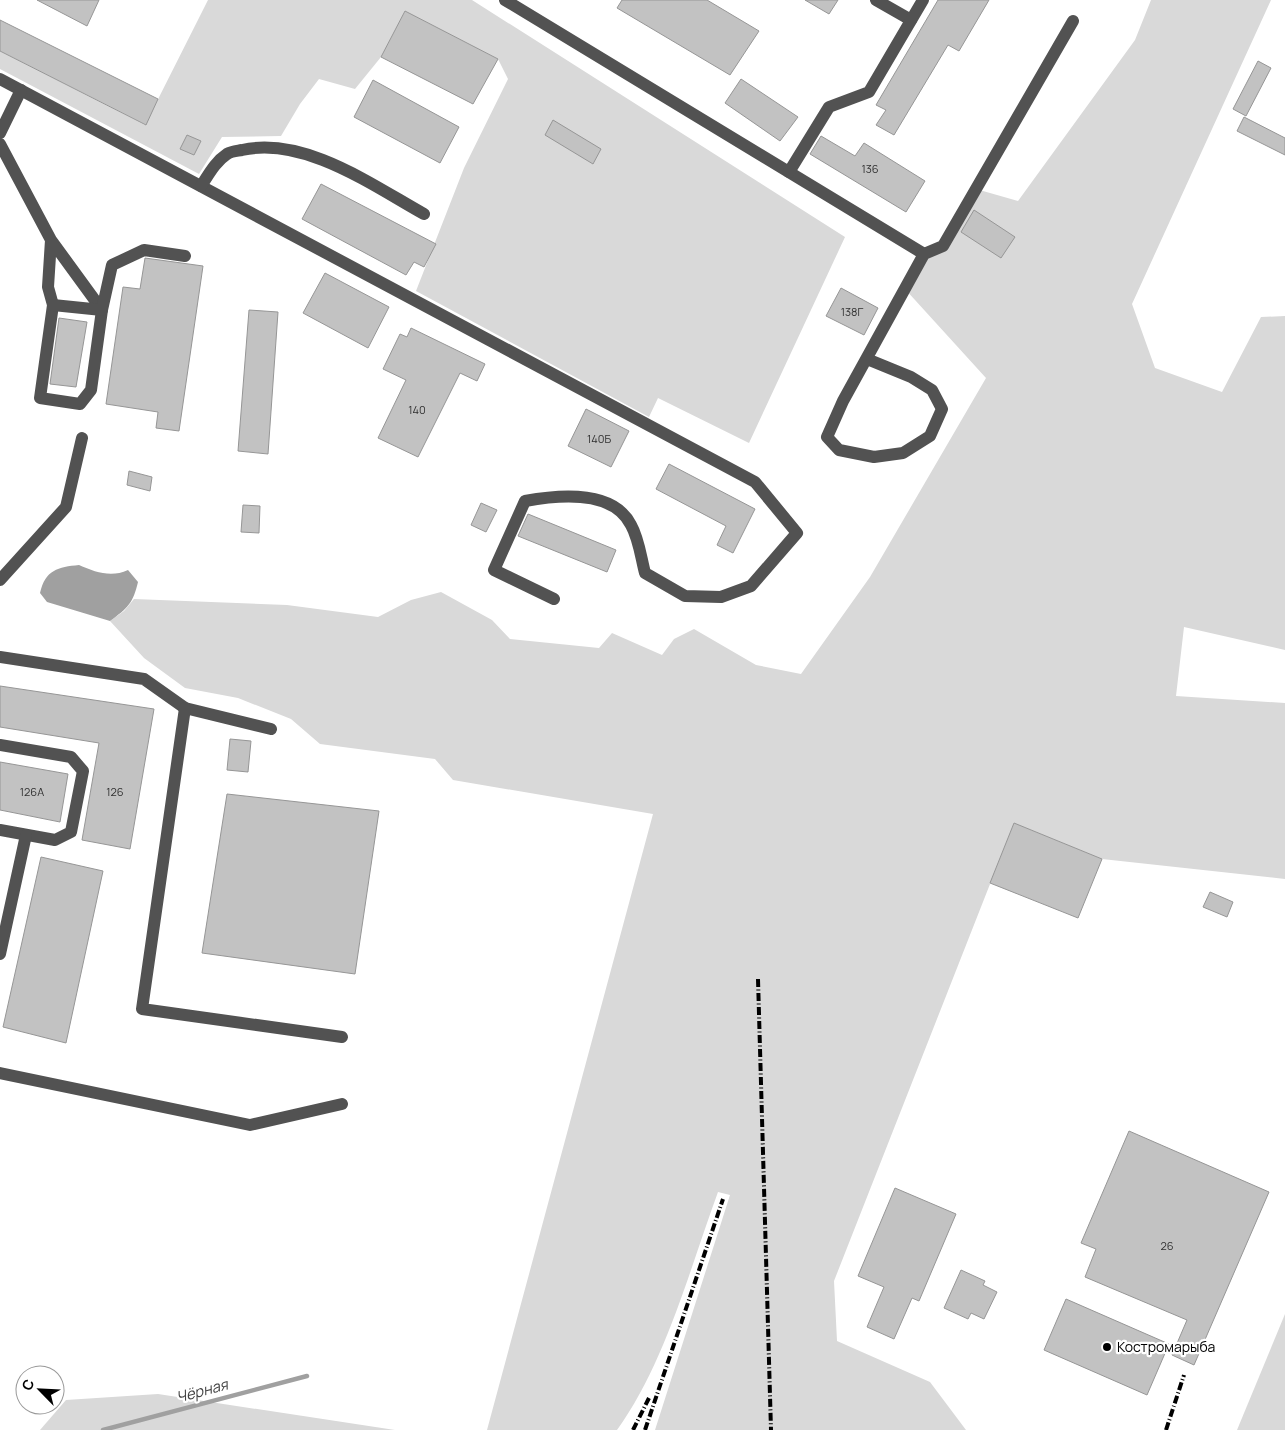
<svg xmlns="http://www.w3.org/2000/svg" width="1285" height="1430" viewBox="0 0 1285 1430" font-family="Manrope,sans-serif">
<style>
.green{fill:#d9d9d9}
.water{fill:#a0a0a0}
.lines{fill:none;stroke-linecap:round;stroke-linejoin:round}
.stream{stroke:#a0a0a0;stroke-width:4.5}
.building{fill:#c2c2c2;stroke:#969696}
.minor{stroke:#525252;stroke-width:12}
.rail{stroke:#000;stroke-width:4;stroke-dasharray:8 2.5 1 2.5;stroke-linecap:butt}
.poi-dot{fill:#000;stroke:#fff;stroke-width:2}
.labels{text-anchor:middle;stroke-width:4.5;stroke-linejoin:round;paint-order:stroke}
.number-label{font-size:11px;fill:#303030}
.poi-label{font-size:14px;fill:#000;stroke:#fff;text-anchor:start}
.water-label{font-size:15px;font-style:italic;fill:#414141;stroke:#fff}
</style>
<rect width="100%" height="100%" fill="#fff"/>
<g class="green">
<polygon points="208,0 472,0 845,237 749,443 658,398 649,417 416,291 464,168 508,79 498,59 405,11 381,57 355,89 319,79 300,104 281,136 222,137 199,174 0,69 0,51 145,125"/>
<path d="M1151,0H1271L1132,304L1155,368L1222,392L1261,317L1285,316V650L1184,627L1176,696L1285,703V879L1102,859L1014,823L834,1281L837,1341L930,1382L966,1430H655L730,1195L718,1192C690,1268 665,1364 617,1430H487L653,814L453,780L435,759L320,744L291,719L238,698L185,688L144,658L110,621L124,611L134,599L287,605L378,617L411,600L441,592L492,620L510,639L599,648L612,633L662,655L674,639L694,629L756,665L801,674L870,577L986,378L905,289L924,254L943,246L976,189L1018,201L1135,40Z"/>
<polygon points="1285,1314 1285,1430 1237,1430"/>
<polygon points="158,1394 395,1430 40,1430 66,1400"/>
</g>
<path class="water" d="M79,565C95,572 111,578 128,570L138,582C133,603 128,608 110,621L47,602L40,593C45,570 58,567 79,565Z"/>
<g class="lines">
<polyline class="stream" points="103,1430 307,1376"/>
</g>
<g class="building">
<polygon points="37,0 99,0 87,26"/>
<polygon points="622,0 707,0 759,31 730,75 617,8"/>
<polygon points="805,0 838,0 829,14"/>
<polygon points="938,0 989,0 959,51 948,45 894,135 876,125 886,110 876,105"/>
<polygon points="405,11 498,59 473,104 381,57"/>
<polygon points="0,20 158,99 146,125 0,51"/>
<polygon points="1258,61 1271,68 1246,116 1233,109"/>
<polygon points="741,79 798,117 780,141 725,103"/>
<polygon points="373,80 459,127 440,163 354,117"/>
<polygon points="1244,117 1285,138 1285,155 1237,131"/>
<polygon points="553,120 601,149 593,164 545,135"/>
<polygon points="187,135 201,141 194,155 180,149"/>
<polygon points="821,136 855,156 864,143 925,181 906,212 810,154"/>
<polygon points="321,184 436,244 424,267 414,262 406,275 302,219"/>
<polygon points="974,210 1015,237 1001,258 961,232"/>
<polygon points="145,258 203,266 179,431 156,428 158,412 106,404 123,287 140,289"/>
<polygon points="325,273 389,307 368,348 303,313"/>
<polygon points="841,288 878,308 864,335 826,316"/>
<polygon points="249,310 278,312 268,454 238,451"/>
<polygon points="59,318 87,322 76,387 50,384"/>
<polygon points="411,328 485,364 477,381 460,373 418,457 378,438 406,380 383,369 400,334 407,337"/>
<polygon points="586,409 629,431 611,467 568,446"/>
<polygon points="669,464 755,509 733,553 717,545 726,526 656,489"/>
<polygon points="129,471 152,477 150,491 127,485"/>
<polygon points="481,503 497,510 486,532 471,525"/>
<polygon points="243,505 260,506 259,533 241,532"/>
<polygon points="528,514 616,550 607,572 518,536"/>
<polygon points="0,686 154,709 130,849 82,840 99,743 0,727"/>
<polygon points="230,739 251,741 248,772 227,770"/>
<polygon points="0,762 68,774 60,822 0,810"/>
<polygon points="227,794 379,811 355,974 202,953"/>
<polygon points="1014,823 1102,859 1078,918 990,883"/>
<polygon points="41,857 103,871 66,1043 3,1027"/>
<polygon points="1210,892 1233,902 1227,917 1203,907"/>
<polygon points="1129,1131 1269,1192 1194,1365 1172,1355 1187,1320 1085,1277 1096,1249 1081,1243"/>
<polygon points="895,1188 956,1214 919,1301 912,1298 894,1339 867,1327 884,1287 858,1276"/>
<polygon points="961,1270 985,1281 983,1285 997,1292 984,1319 971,1313 968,1319 944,1308"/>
<polygon points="1066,1299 1169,1344 1147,1395 1044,1350"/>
</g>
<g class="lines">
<g class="minor">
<polyline points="505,0 924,254"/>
<polyline points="876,0 911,20"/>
<path d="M0,79L755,482L797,533L751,586L721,597L685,596L645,573C641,558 639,539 631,525C613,489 558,495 525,501L494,570L554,599"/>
<polyline points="0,133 21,90"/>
<polyline points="0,144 51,240 102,310 91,390 80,404 40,398 53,305 48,287 51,240"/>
<polyline points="789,172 829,107 869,92 923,0"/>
<path d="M201,186C209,174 215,162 227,154C232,151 237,151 242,150C304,136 372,185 424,214"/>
<polyline points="53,305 102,310 112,265 144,250 185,256"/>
<polyline points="867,359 911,377 932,390 942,409 930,436 903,453 874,457 839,450 827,437 843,401 924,254 943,246 1073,21"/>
<polyline points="0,580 66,507 82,438"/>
<polyline points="0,657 144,679 185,708 271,729"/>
<polyline points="185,708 142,1009 342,1037"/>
<polyline points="0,745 71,757 83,771 71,832 55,840 0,830"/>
<polyline points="0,954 26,835"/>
<polyline points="0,1073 250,1125 342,1104"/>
</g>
<g class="rail">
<polyline points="758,979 771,1430"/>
<polyline points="633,1430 649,1398"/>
<polyline points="645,1430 723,1199"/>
<polyline points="1166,1430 1184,1375"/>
</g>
</g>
<circle class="poi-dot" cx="1107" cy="1347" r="5"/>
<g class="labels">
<g class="number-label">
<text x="870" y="173">136</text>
<text x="852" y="316">138Г</text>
<text x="417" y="414">140</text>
<text x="599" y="443">140Б</text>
<text x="32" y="796">126А</text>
<text x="115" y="796">126</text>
<text x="1167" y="1250">26</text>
</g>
<g class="poi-label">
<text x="1117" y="1352">Костромарыба</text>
</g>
<g class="water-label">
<text transform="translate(202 1391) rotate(-15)" y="5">Чёрная</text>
</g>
</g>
<g transform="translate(40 1390) rotate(294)"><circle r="24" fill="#ffffff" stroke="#999999"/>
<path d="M0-4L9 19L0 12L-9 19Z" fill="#000000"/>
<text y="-8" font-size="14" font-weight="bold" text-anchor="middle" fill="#000000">С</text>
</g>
</svg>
